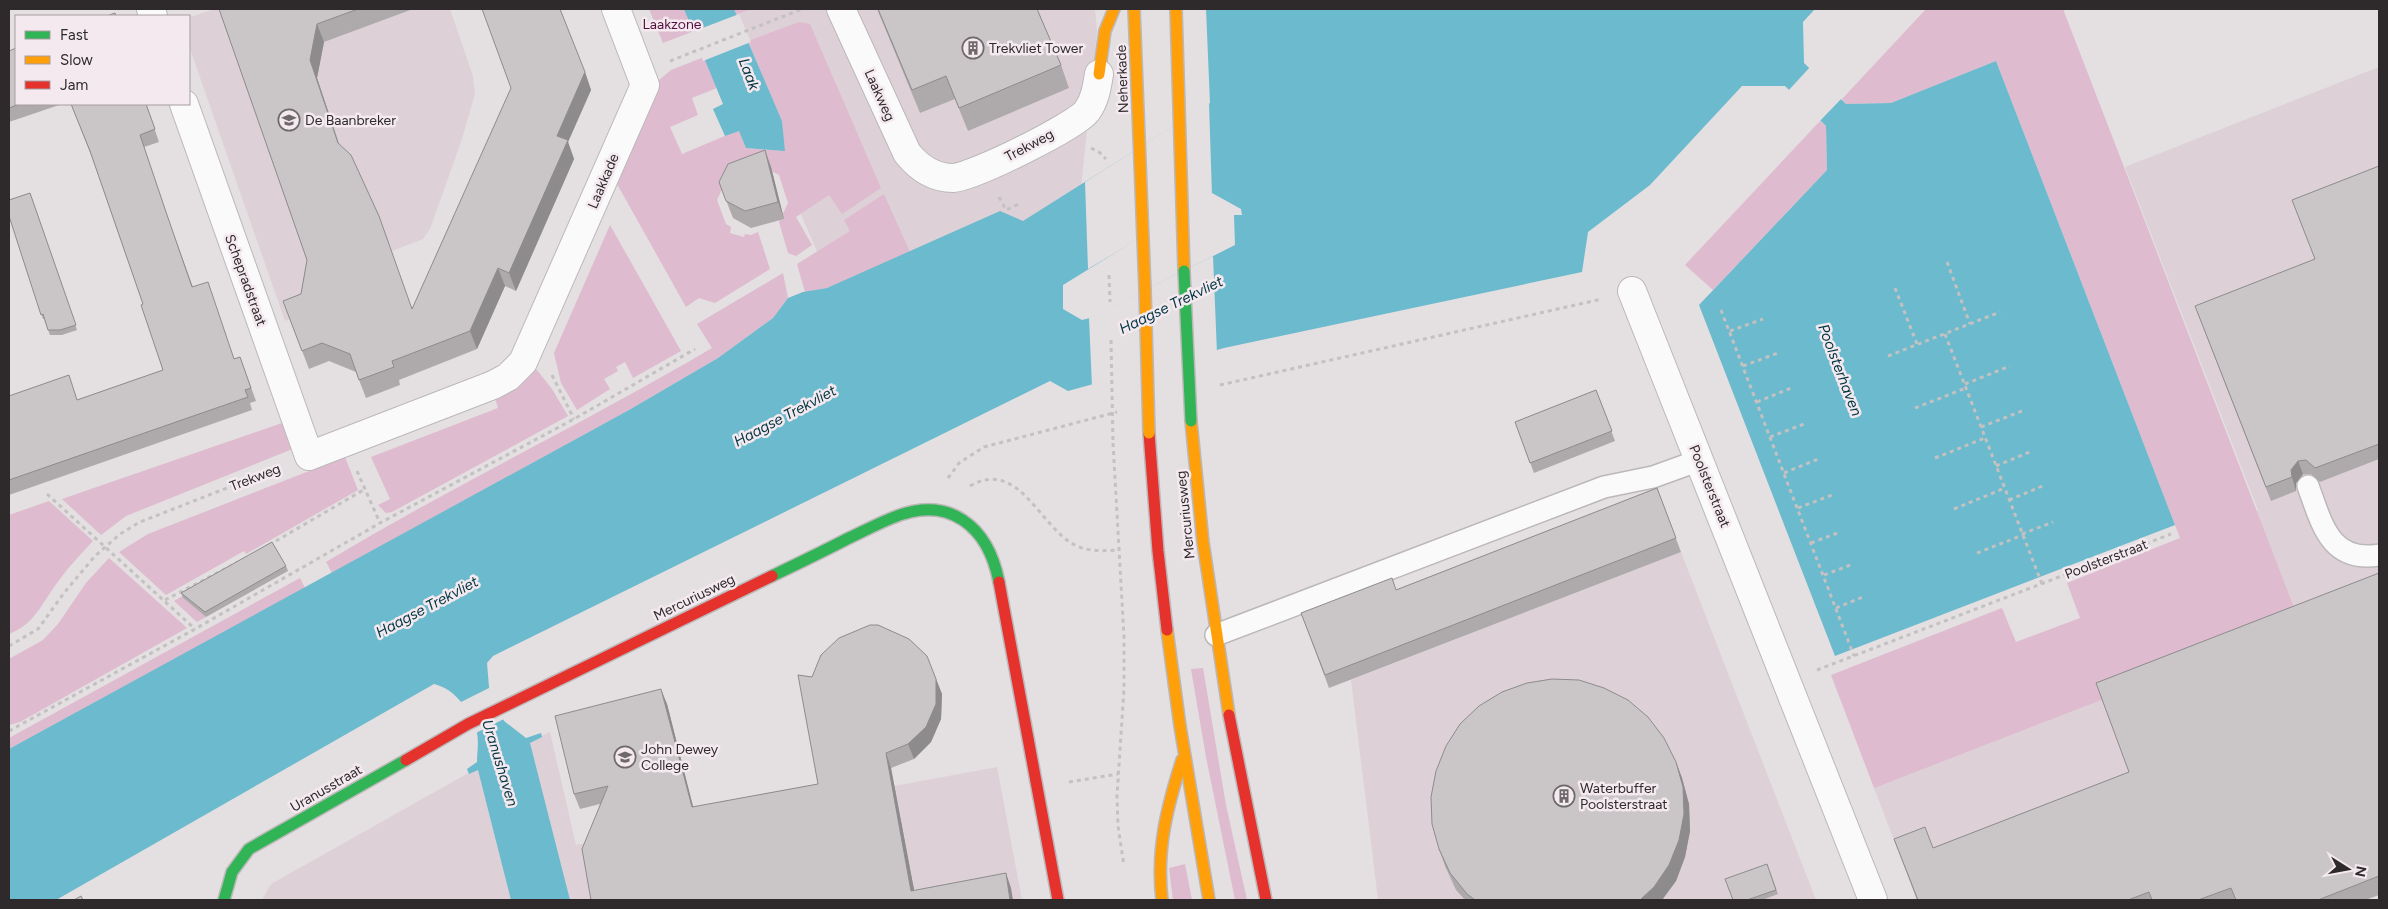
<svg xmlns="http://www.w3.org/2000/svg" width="2388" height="909" viewBox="0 0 2388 909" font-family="Figtree,sans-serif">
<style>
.built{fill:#ddd1d7}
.green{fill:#debbce}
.water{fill:#6bbacd;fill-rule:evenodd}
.pier{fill:#e4dfe1}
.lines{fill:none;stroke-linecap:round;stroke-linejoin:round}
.lane-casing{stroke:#bcb8ba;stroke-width:24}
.street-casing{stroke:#bcb8ba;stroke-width:30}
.fast-casing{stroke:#bcb8ba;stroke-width:14}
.slow-casing{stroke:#bcb8ba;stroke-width:14}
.jam-casing{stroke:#bcb8ba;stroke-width:14}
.path{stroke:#c3c1c1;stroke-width:3;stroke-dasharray:4 4;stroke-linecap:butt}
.lane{stroke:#fbfafa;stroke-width:21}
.street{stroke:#fbfafa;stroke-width:28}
.fast{stroke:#30b455;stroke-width:11}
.slow{stroke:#ff9f0a;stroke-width:11}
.jam{stroke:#e5322d;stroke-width:11}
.fast-bridge-casing{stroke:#bcb8ba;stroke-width:14;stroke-linecap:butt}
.slow-bridge-casing{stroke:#bcb8ba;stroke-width:14;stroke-linecap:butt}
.path-bridge{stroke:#c3c1c1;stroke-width:3;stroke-dasharray:4 4;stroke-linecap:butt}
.fast-bridge{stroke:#30b455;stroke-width:11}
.slow-bridge{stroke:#ff9f0a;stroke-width:11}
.wall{fill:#aeaaac}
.shaded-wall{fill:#8d8b8c}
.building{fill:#cac6c8;stroke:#8d8b8c}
.labels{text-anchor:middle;stroke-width:5;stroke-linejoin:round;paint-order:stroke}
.park-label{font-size:14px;fill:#53103c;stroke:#f4e9ef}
.poi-label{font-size:14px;fill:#2e2a2c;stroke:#f4e9ef;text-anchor:start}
.street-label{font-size:14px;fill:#2e2a2c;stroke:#f4e9ef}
.water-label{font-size:15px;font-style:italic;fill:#003642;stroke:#f4e9ef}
</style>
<rect width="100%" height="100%" fill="#e4dfe1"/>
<g class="built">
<polygon points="215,9 450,9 473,76 475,94 461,142 430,229 423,239 392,251 323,306 285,321 189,46 190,17"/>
<polygon points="715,9 1095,9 1097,31 1080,199 840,304 762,125"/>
<polygon points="2379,67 2379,895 2365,900 1917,900 1874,788 2258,510 2125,167"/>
<polygon points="1681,552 1816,900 1378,900 1351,680"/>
<polygon points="550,732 576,845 997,767 1022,900 262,900 271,884 479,767"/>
</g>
<g class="green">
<polygon points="649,9 751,9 663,43"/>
<polygon points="1926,9 2063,9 2300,623 1874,788 1831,675 2002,608 2016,642 2080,618 2067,583 2180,538 1996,61 1891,103 1846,104 1842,99"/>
<polygon points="799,22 810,24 881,188 842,214 829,195 796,217 812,245 796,256 788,253 779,222 788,203 779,175 756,163 731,170 717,200 726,224 731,227 730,233 744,237 745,234 751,235 758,232 770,269 715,303 699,298 686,307 617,184 658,81 671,70 704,57 717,88 692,98 698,115 670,127 682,154 739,130 746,148 785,151 782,121 748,41"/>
<polygon points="1820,121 1826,126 1827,170 1713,290 1685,265"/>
<polygon points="884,194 910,252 827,288 805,292 797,264 850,231 844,220"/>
<polygon points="610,225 681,351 633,378 625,362 616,367 618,371 604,379 610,389 577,410 561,383 554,353"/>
<path d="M783,273L788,298L773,318L718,358L629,410L332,573L326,562C452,486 585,423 712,348L697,324Z"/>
<polygon points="533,365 552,389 568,416 392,512 386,513 378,505 390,499 371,457 498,408 494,395"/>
<polygon points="288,421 293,448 290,450 126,516 101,535 62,499"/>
<polygon points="345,457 358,490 246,554 244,551 166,595 119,552 148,534"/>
<path d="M49,501L93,541C82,553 70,565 60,579C44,599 35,625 9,634V515Z"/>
<polygon points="109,558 187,628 20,722 9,725 9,659 43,640 58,624 86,583"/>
<polygon points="240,563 183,598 206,617 197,622 174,601"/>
<polygon points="300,578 305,588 9,749 9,738"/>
<polygon points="1203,668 1226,805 1247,900 1235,900 1206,757 1191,669"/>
<polygon points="1185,864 1192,900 1173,900 1169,868"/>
</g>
<g class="water">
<polygon points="684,9 734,9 782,121 785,151 746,148 739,131 725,136 713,109 723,104"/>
<path d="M1206,9H1815L1803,22L1804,63L1846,104L1891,103L1996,61L2175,525L1835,656L1699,305L1827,170L1826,126L1785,86H1742L1650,185L1588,232L1582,272L1224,348L1068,391L1050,381L493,656L487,663L489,687L504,721L526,738L541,733L542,737L530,743L570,900H511L478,770L469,774L467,769L477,762C477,753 479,742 477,733C471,712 456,689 434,684L56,900H9V749L629,410L718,358L773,318L788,298L803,292L827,288L1000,211L1023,221L1210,103ZM1212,193L1241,209L1242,215H1234L1235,245L1090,318L1082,320L1063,309V285Z"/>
</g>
<g class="pier">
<polygon points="739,14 751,42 703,61 692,32"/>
<polygon points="1811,66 1843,97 1818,123 1787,92"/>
<polygon points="1209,103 1212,195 1088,269 1085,182"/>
<polygon points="1213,256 1217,353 1092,387 1089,318"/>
<polygon points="491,687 506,718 474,734 459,703"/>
</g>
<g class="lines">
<g class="lane-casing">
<g id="lane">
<path d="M2308,486C2322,524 2330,563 2379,555"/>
<polyline points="1216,635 1604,487 1653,477 1700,460"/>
</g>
</g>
<g class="street-casing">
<g id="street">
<polyline points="151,9 153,16"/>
<path d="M841,9L907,153C919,168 934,178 953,178C973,177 1076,126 1087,111C1095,100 1097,87 1099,74"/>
<polyline points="184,104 309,456 493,385 508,377 523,362 645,85 616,9"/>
<polyline points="1632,291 1873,900"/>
</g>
</g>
<g class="fast-casing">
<g id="fast">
<path d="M772,576C797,564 822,552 847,539C862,532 877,524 892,518C949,494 988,526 999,582"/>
<polyline points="224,900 232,872 249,849 406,760"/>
</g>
</g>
<g class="slow-casing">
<g id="slow">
<polyline points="1134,9 1145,290"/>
<polyline points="1176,9 1184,271"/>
<polyline points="1099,74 1105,31 1114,9"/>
<polyline points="1191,421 1203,542 1229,715"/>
<polyline points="1167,630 1180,726 1209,900"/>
<path d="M1162,900C1156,850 1167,807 1182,760"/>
</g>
</g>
<g class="jam-casing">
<g id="jam">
<polyline points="1149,433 1158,551 1167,630"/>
<polyline points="999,582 1058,900"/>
<polyline points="1229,715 1266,900"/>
<polyline points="406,760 468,724 772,576"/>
</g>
</g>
<g class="path">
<polyline points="670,61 802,9"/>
<polyline points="1091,148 1099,152 1106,159"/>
<polyline points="999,197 1006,210 1019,204"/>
<polyline points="1947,262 1970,324"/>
<polyline points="1109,275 1110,302"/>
<polyline points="1895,288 1917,344"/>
<polyline points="1721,310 1854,656"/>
<polyline points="1730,331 1763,319"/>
<polyline points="1945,334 2042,584"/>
<polyline points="1888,356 2000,312"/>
<polyline points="1743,366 1778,353"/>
<polyline points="552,375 574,419"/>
<polyline points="1965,384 2010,366"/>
<polyline points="1220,385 1602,299"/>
<polyline points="1757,402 1791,388"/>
<polyline points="1915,408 1966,388"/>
<polyline points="1981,427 2022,411"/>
<polyline points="1770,437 1804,424"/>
<polyline points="1113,443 1124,637 1124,689 1117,796 1118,826 1124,866"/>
<polyline points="1935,458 1985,438"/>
<polyline points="1996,466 2032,451"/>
<polyline points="357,471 380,523"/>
<polyline points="1784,473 1818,459"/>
<polyline points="948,478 959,463 984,447 1117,412"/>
<path d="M970,486C1018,458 1039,525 1073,544C1087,552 1103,551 1118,550"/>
<polyline points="47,494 195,629"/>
<polyline points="2009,500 2045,485"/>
<polyline points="1798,508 1832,495"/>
<polyline points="1954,509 2005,488"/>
<polyline points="2022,534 2053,522"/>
<polyline points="1811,543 1840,532"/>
<polyline points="269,545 365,489"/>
<polyline points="1977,553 2023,535"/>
<polyline points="1824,575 1853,564"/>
<polyline points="165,600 246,558"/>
<polyline points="1836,608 1865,596"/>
<polyline points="9,646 38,629 64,593 95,556 120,534 140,522 278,468"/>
<polyline points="1817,670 2171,534"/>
<polyline points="9,731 195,629 380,523 574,419 695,349"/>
<polyline points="1069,782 1118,774"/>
</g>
<use href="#lane" class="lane"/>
<use href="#street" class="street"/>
<use href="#fast" class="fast"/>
<use href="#slow" class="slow"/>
<use href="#jam" class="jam"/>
<g class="fast-bridge-casing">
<polyline id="fast-bridge" points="1184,271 1191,421"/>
</g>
<g class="slow-bridge-casing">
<polyline id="slow-bridge" points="1145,290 1149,433"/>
</g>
<polyline class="path-bridge" points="1111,340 1113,443"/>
<use href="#fast-bridge" class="fast-bridge"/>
<use href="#slow-bridge" class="slow-bridge"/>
</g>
<g class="wall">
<polygon points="219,9 413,9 324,42 317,78 339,144 412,309 585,72 591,90 568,142 574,159 516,291 505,286 477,349 399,380 400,385 366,398 356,372 329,361 309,369 283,301 301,294 307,260"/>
<polygon points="877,9 1037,9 1061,65 1069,88 968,131 955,99 920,113"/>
<polygon points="9,51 16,104 62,104 9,122"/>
<polygon points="71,104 146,104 159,142 144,147 170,224 193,287 234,359 240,357 256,401 250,403 252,410 9,495 9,396 77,400 163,370 143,304 93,160"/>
<polygon points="2379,166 2379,459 2320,482 2311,474 2303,474 2296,483 2296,491 2271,501 2200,319 2315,260"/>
<polygon points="771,167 784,219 751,228 733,218 719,182"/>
<polygon points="30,193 77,330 62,335 50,335 44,319 43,319 9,216"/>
<polygon points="1596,390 1615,441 1534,473 1515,422"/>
<polygon points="1657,488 1681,552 1329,688 1301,613 1396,590"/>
<polygon points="286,566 288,571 206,617 183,598 181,593"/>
<polygon points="2379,573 2379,895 2365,900 1917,900 1894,839 1933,848 2129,772"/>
<polygon points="812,677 936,679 942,694 941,719 931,742 914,759 891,768 914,890 1011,888 591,900 600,804 580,809 574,794 667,704 693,807 818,784"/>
<polygon points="1676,762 1682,778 1689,804 1690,831 1685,857 1676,881 1662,900 1465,900 1456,890 1445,866 1439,849"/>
<polygon points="1767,864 1778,894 1762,900 1733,900"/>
</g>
<g class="shaded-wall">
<polygon points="317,24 324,42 317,78 345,161 310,60"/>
<polygon points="585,72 591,90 568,142 574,159 516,291 509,273 557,136"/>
<polygon points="765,150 771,167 784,219 778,202"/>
<polygon points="498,268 505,286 477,349 470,331"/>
<polygon points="2298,461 2303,474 2296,483 2296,491 2292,477 2291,470"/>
<polygon points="936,679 942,694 941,719 931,742 914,759 908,744"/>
<polygon points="661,689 667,704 697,822 692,807"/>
<polygon points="886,753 891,768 916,900 911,891"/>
<polygon points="1676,762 1682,778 1689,804 1690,831 1685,857 1676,881 1662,900 1640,900"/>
<polygon points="1006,873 1011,888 1013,900 1010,900"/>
</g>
<g class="building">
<polygon points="219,9 358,9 317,24 310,60 338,143 351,155 379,216 412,309 511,88 482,9 560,9 585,72 557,136 568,140 509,273 498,268 470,331 392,361 394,367 359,380 350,354 322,343 302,351 283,301 301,294 307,260"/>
<polygon points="878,9 1037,9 1061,65 959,108 946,76 912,90"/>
<polygon points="115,13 116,16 107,16"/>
<polygon points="16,48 16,104 20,104 9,108 9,51"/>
<polygon points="71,104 146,104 155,129 140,135 166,212 192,287 208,282 234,359 240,357 251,388 245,390 248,397 9,480 9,396 69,375 77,400 163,370 141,305 143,304 90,151"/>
<polygon points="765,150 778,202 745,211 726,201 719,182 728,164"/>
<polygon points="2379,166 2379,444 2315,468 2306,460 2298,461 2291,470 2292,477 2266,487 2195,306 2315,259 2292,200"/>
<polygon points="30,193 76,325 60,330 48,330 43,314 41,315 9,216 9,200"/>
<polygon points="1596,390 1612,431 1530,463 1515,422"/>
<polygon points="1657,488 1676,538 1325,675 1301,613 1392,578 1396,590"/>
<polygon points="272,542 286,566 205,612 181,593"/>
<polygon points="2379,573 2379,876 2318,900 2236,900 2231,888 2198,900 2152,900 2149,892 2128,900 1918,900 1894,839 1925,827 1933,848 2129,772 2096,683"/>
<polygon points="870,625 878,625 909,639 927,656 936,679 936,704 926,727 908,744 886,753 911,891 1006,873 1010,900 591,900 582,849 608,786 574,794 555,716 661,689 692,807 818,784 798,675 812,677 821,655 839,638"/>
<polygon points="1552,679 1579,680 1604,688 1628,700 1648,717 1664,738 1676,762 1683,787 1684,814 1679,840 1669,865 1654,887 1640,900 1475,900 1467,894 1450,873 1439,849 1432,824 1431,797 1436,771 1446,746 1460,724 1479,706 1502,692 1527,683"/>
<polygon points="1767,864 1776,890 1747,900 1733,900 1725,879"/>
<polygon points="81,896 83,900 74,900"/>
</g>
<defs>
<g id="building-ring" transform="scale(1.125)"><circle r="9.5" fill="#f4e9ef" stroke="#6e696b" stroke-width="1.5"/><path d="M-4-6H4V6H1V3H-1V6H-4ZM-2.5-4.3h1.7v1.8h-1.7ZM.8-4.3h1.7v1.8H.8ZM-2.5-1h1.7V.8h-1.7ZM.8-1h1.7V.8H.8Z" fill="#6e696b"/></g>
<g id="school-ring" transform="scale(1.125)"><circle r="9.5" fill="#f4e9ef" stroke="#6e696b" stroke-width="1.5"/><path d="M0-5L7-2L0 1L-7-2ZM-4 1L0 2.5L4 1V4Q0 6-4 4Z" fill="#6e696b"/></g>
</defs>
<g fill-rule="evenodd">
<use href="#building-ring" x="973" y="48"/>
<use href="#school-ring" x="289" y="120"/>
<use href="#school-ring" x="625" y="757"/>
<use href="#building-ring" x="1564" y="796"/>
</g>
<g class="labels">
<g class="park-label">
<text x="672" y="29">Laakzone</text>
</g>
<g class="poi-label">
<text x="989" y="53">Trekvliet Tower</text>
<text x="305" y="125">De Baanbreker</text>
<text x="641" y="754">John Dewey<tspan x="641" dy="16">College</tspan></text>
<text x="1580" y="793">Waterbuffer<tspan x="1580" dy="16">Poolsterstraat</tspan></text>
</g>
<g class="street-label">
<text transform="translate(1122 79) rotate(-92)" y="5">Neherkade</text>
<text transform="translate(880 95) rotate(66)" y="5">Laakweg</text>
<text transform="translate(1029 145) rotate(-28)" y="5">Trekweg</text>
<text transform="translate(603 181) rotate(-67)" y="5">Laakkade</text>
<text transform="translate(246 280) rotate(70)" y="5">Schepradstraat</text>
<text transform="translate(255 477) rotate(-21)" y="5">Trekweg</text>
<text transform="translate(1710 486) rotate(68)" y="5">Poolsterstraat</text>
<text transform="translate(1185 515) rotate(-96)" y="5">Mercuriusweg</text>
<text transform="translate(2106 559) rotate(-21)" y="5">Poolsterstraat</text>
<text transform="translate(694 597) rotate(-26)" y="5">Mercuriusweg</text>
<text transform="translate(326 788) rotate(-30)" y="5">Uranusstraat</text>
</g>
<g class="water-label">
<text transform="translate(749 74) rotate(69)" y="5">Laak</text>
<text transform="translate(1171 305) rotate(-26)" y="5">Haagse Trekvliet</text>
<text transform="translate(1840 370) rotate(69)" y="5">Poolsterhaven</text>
<text transform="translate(785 416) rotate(-28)" y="5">Haagse Trekvliet</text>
<text transform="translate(427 607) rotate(-28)" y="5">Haagse Trekvliet</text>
<text transform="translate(500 763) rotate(73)" y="5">Uranushaven</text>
</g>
</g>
<rect width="2388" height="909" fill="none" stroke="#2e2a2c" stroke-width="20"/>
<rect x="15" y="15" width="175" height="90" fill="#f4e9ef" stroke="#a59da1"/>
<rect x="25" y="31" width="25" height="8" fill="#30b455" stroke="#a59da1"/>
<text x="60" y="40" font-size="15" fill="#2e2a2c">Fast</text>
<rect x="25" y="56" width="25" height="8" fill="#ff9f0a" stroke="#a59da1"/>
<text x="60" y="65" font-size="15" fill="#2e2a2c">Slow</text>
<rect x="25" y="81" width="25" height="8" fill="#e5322d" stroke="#a59da1"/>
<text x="60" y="90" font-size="15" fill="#2e2a2c">Jam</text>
<g transform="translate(2348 869) rotate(101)" stroke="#f4e9ef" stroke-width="4" paint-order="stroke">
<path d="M0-4L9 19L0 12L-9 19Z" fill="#2e2a2c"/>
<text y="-8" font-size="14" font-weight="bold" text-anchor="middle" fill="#2e2a2c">N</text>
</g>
</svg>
